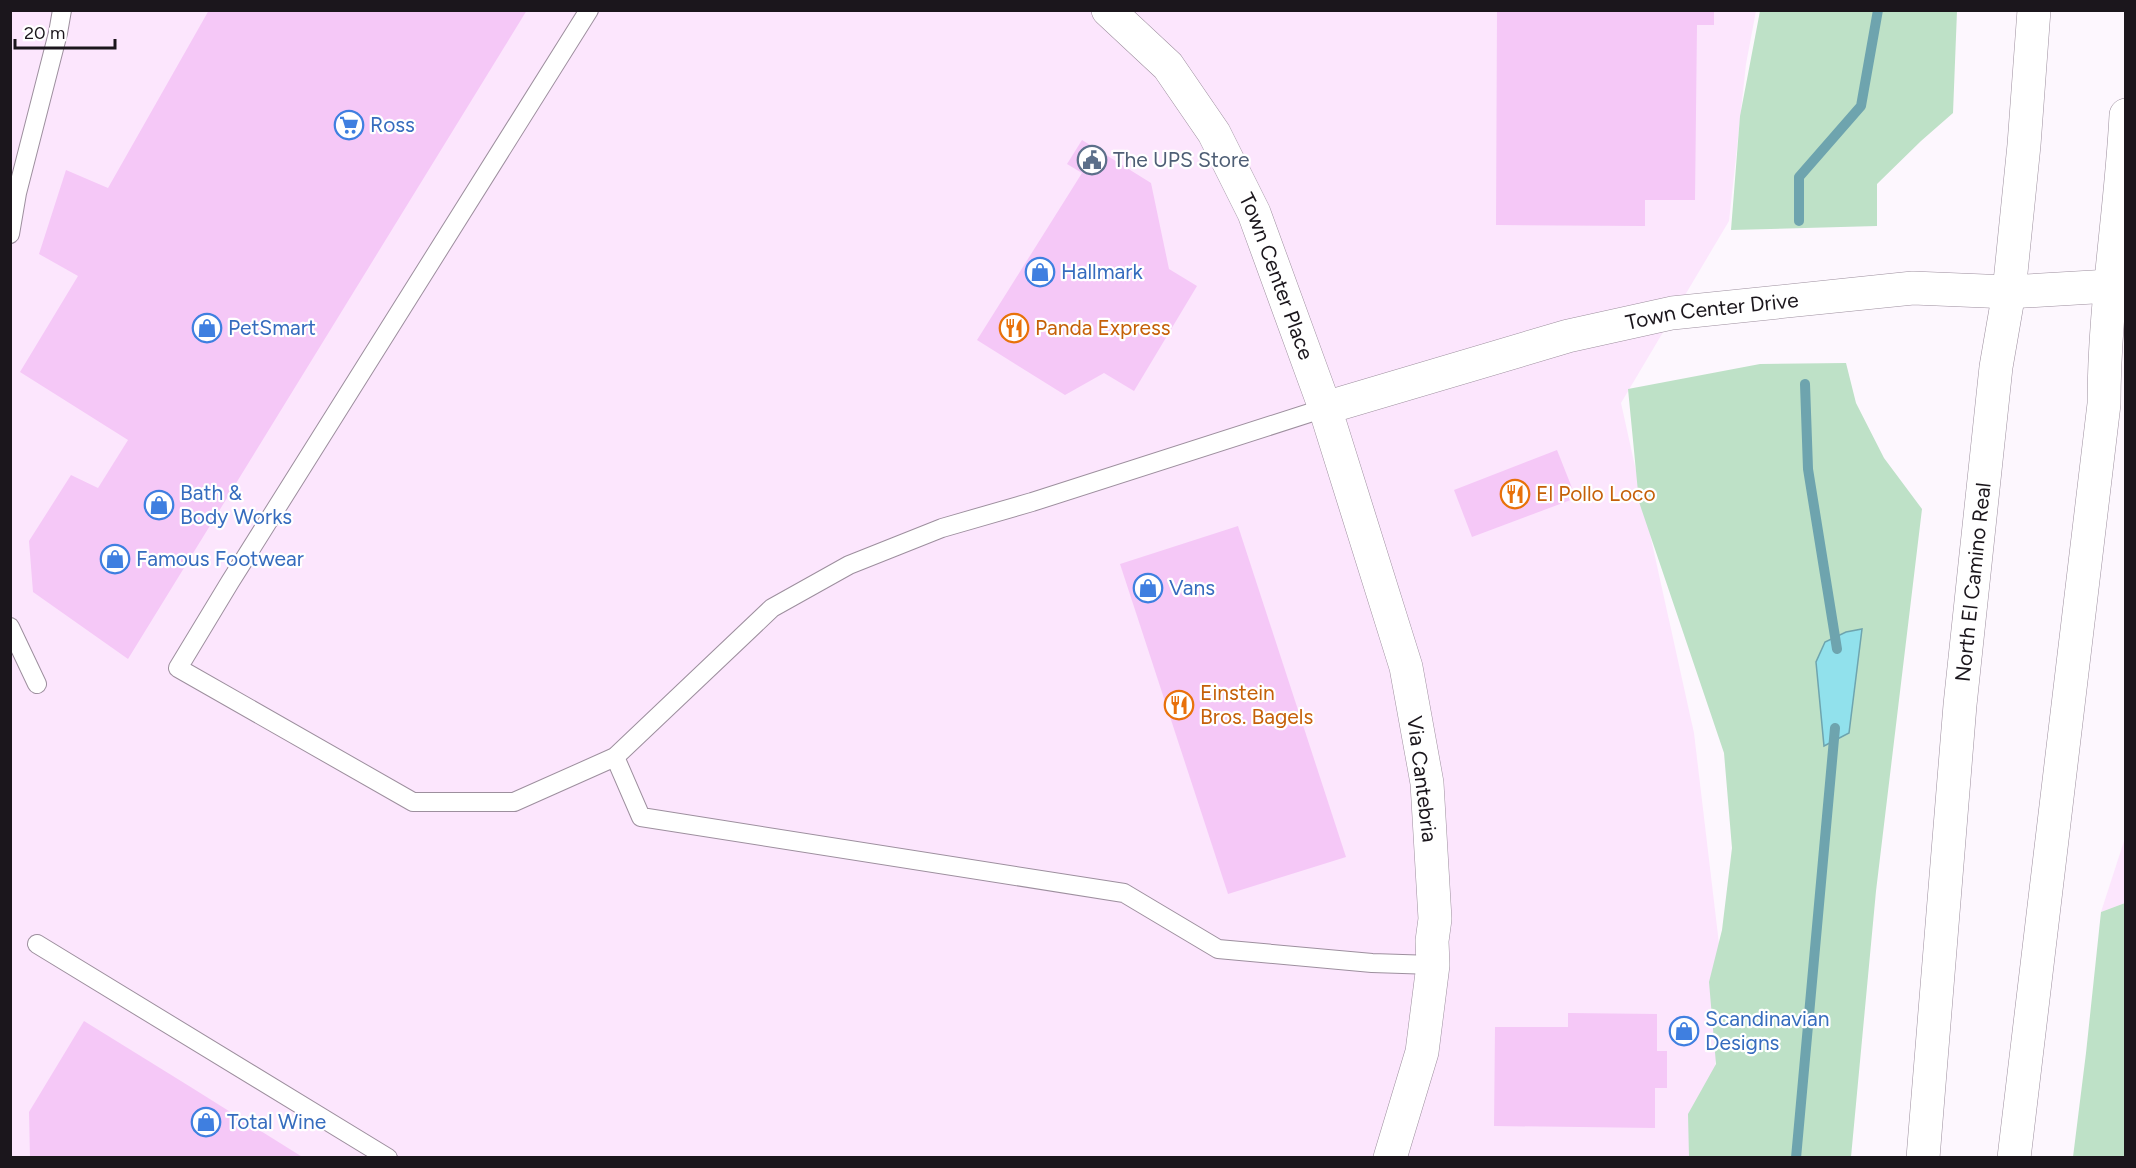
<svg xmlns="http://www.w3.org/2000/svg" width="2136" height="1168" viewBox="0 0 2136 1168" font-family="Figtree,sans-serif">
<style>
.built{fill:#fce6fd}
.green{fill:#bee1c7}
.water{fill:#91e1ec;stroke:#6ea4ae;stroke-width:1.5}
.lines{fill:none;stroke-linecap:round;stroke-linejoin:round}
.stream{stroke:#6ea4ae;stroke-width:10}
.building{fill:#f5c8f7}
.service-casing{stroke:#9d8f9e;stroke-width:20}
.tertiary-casing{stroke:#9d8f9e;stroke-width:34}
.secondary-casing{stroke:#9d8f9e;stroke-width:34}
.primary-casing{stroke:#9d8f9e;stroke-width:34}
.service{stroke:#fff;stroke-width:18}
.tertiary{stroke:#fff;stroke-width:33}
.secondary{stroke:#fff;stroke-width:33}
.primary{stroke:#fff;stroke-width:33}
.labels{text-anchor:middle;stroke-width:4.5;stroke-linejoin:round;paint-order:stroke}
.shop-label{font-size:21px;fill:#366cbe;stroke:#fff;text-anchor:start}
.service-label{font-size:21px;fill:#4e5e75;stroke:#fff;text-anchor:start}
.street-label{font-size:21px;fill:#1b161c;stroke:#fff}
.food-label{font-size:21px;fill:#c56008;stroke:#fff;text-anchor:start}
</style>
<rect width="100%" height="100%" fill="#fdf7fe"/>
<g class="built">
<polygon points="10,11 1756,11 1746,64 1729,221 1621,403 1694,733 1724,986 1705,1157 11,1157"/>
<polygon points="2125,838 2125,903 2101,912"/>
</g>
<g class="green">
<polygon points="1760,11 1957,11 1953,113 1921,141 1877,184 1877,226 1731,230 1740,116"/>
<polygon points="1846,363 1856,403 1884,458 1922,509 1876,891 1851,1157 1689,1157 1688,1114 1716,1064 1709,982 1722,930 1732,848 1724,753 1639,502 1628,389 1760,364"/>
<polygon points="2125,903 2125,1157 2073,1157 2086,1053 2101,912"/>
</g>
<polygon class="water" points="1862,629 1849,733 1824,746 1816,662 1825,642 1846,632"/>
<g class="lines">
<g class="stream">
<polyline points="1799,221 1799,177 1861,106 1878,10"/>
<polyline points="1805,384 1808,469 1837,649"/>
<polyline points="1796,1158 1835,728"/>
</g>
</g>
<g class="building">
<polygon points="209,10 527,10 128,659 33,592 29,541 71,475 98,488 128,440 20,372 78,276 39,254 66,170 108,188"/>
<polygon points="1497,10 1714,10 1714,25 1697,25 1695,200 1645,200 1645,226 1496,225"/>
<polygon points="1082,140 1151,183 1169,269 1197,286 1134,391 1104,373 1065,395 977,340 1082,173 1067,164"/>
<polygon points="1557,450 1576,498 1472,537 1454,490"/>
<polygon points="1238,526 1346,857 1228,894 1120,564"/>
<polygon points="1568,1013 1657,1014 1657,1051 1667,1051 1667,1088 1655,1088 1655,1128 1494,1126 1495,1027 1568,1027"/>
<polygon points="84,1021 189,1086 304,1158 30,1158 29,1112"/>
</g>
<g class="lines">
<g class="service-casing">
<g id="service">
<polyline points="589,10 230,582 178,668 413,802 514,802 615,757 772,608 849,565 942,528 1032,502 1325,408"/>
<polyline points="10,234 17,193 58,33 62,10"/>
<polyline points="10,627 37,684"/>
<polyline points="615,757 641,817 1124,893 1218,949 1372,963 1433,965"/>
<polyline points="37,944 388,1158"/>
</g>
</g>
<g class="tertiary-casing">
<g id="tertiary">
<path id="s1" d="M1108,10L1168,66L1214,133L1254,213L1325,408"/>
</g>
</g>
<g class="secondary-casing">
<g id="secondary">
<path id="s2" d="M1390,1158L1422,1052L1433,965L1432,941L1435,919L1427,783L1406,667L1325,408L1568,336L1672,313L1913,288L2009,292L2110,286"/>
</g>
</g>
<g class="primary-casing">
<g id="primary">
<path id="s3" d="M1923,1158L1960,705L1996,367L2009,292L2024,145L2034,10"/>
<path d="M2014,1158L2104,404C2104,307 2121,212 2126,115"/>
</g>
</g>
<use href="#service" class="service"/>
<use href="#tertiary" class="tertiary"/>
<use href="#secondary" class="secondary"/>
<use href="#primary" class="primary"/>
</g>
<defs>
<g id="supermarket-ring" transform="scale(1.5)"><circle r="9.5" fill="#fff" stroke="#3f7fe0" stroke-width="1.5"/><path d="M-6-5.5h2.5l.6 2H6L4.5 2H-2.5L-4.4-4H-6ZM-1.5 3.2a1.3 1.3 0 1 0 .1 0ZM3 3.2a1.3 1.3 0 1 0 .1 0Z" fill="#3f7fe0"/></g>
<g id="civic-ring" transform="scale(1.5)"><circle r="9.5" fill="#fff" stroke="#5c6f8a" stroke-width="1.5"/><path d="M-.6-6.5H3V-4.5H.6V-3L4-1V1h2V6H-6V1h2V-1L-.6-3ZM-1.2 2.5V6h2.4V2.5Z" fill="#5c6f8a"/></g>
<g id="shop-ring" transform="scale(1.5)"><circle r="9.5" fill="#fff" stroke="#3f7fe0" stroke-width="1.5"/><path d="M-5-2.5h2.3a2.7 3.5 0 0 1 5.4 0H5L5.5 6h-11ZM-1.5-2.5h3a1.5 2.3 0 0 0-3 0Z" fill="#3f7fe0"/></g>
<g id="restaurant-ring" transform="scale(1.5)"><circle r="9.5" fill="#fff" stroke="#e8710a" stroke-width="1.5"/><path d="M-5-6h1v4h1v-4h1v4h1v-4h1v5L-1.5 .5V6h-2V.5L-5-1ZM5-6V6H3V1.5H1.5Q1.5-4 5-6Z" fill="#e8710a"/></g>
</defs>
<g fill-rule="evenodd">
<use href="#supermarket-ring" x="349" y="125"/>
<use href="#civic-ring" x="1092" y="160"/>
<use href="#shop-ring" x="1040" y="272"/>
<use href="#shop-ring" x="207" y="328"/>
<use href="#restaurant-ring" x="1014" y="328"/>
<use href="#restaurant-ring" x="1515" y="494"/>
<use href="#shop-ring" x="159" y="505"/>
<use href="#shop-ring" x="115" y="559"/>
<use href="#shop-ring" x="1148" y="588"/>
<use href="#restaurant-ring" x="1179" y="705"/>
<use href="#shop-ring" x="1684" y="1031"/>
<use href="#shop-ring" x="206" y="1122"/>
</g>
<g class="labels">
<g class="shop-label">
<text x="370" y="132">Ross</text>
<text x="1061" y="279">Hallmark</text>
<text x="228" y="335">PetSmart</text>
<text x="180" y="500">Bath &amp;<tspan x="180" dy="24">Body Works</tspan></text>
<text x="136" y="566">Famous Footwear</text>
<text x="1169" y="595">Vans</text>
<text x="1705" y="1026">Scandinavian<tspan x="1705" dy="24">Designs</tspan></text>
<text x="227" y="1129">Total Wine</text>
</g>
<g class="service-label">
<text x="1113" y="167">The UPS Store</text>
</g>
<g class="street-label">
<text dy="7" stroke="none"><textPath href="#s1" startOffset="320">Town Center Place</textPath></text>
<text dy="7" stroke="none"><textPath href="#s2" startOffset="1170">Town Center Drive</textPath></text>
<text dy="7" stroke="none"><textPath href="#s3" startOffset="578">North El Camino Real</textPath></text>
<text transform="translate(1422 779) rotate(83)" y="7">Via Cantebria</text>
</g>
<g class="food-label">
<text x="1035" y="335">Panda Express</text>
<text x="1536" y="501">El Pollo Loco</text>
<text x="1200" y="700">Einstein<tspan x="1200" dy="24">Bros. Bagels</tspan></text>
</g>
</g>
<rect width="2136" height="1168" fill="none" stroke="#1b161c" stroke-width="24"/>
<path d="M15 39v9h100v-9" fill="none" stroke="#1b161c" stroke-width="3"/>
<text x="24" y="39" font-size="18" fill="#1b161c" stroke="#ffffff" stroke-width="4.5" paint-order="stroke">20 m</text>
</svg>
